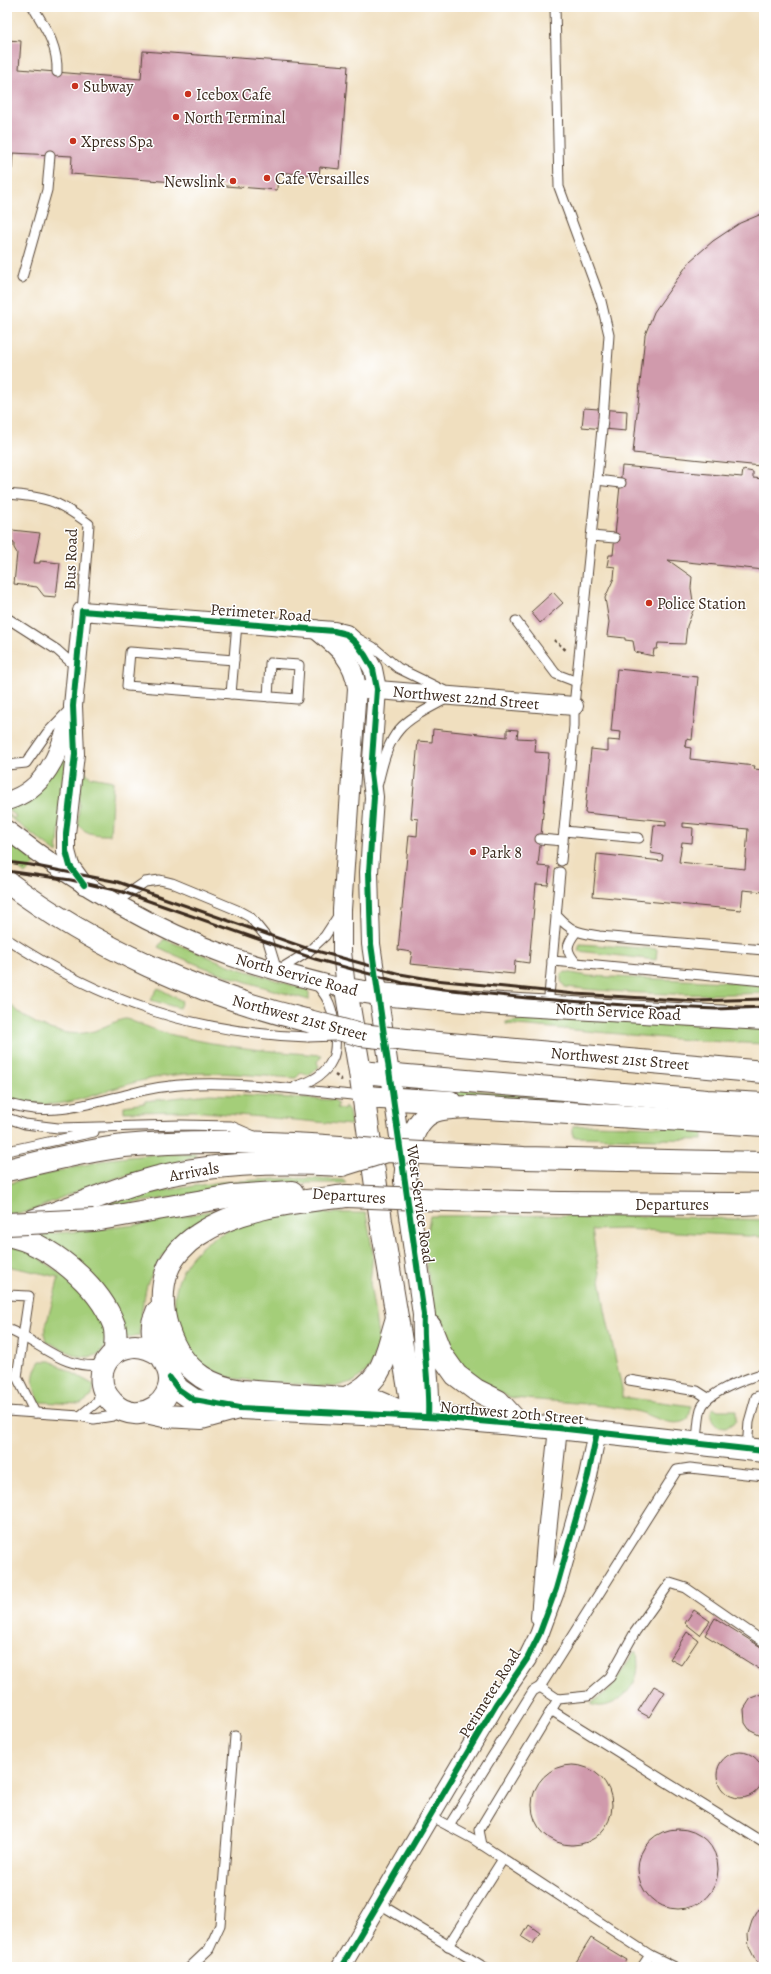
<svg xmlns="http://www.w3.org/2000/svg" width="771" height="1974" viewBox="0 0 771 1974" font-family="Alegreya,serif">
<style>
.green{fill:#a4ce79;stroke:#707c4c}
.building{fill:#d09aac;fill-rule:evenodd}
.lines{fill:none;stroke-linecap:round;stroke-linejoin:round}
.service-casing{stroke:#564536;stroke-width:11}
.minor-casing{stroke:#564536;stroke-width:20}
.tertiary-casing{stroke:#564536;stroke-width:24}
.secondary-casing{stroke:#564536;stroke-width:24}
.primary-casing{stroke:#564536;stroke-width:24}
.path{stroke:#564536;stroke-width:2.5;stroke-dasharray:3 3;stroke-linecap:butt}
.service{stroke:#fff;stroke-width:9}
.minor{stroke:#fff;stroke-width:18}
.tertiary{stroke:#fff;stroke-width:22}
.secondary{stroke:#fff;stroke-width:22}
.primary{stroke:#fff;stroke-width:22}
.rail{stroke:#3b2a1e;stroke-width:3}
.service-bridge-casing{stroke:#564536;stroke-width:11;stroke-linecap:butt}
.secondary-bridge-casing{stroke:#564536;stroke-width:24;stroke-linecap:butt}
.primary-bridge-casing{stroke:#564536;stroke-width:24;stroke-linecap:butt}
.service-bridge{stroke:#fff;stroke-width:9}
.secondary-bridge{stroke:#fff;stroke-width:22}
.primary-bridge{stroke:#fff;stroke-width:22}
.cycleway-casing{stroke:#fff;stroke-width:8}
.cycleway{stroke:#00873e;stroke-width:6}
.poi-dot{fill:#c8321e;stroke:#fff;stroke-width:1.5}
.labels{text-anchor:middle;stroke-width:3;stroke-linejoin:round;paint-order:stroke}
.poi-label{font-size:16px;fill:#3b2a1e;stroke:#fff;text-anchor:start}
.street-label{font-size:16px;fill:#3b2a1e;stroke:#fff}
</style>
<rect width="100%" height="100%" fill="#fff"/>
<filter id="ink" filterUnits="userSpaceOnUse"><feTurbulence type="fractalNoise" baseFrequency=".025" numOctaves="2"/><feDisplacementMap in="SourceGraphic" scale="8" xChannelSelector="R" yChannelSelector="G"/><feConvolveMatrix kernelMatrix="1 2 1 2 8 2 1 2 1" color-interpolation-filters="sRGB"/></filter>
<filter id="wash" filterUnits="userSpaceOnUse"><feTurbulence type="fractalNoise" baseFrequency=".012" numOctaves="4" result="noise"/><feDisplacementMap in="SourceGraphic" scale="16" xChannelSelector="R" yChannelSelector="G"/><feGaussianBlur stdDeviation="0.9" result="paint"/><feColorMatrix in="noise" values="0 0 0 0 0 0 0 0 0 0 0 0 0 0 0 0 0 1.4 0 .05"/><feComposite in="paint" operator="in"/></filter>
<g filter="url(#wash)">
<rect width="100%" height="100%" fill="#f0dfbf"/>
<g class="green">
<polygon points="67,753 57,853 7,815 7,812 13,818 16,818 15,815 7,809"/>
<path d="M81,769L91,777L113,781L110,835C97,835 87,835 78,825Z"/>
<polygon points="7,838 36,862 25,874 7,859"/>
<path d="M164,939L231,966L307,990L309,992V1000C257,986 206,971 158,947Z"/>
<polygon points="580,944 657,949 656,960 578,951"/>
<path d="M566,972L588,976L728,982L764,986V993C697,996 631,994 565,987L561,981V974Z"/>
<polygon points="158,988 182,1001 179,1008 150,1000"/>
<path d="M7,1000C26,1024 64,1040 94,1031C100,1029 120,1019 125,1019C129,1019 133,1022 137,1023C150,1028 163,1033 177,1036C224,1047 274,1052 322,1055L317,1062L319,1067L308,1075L301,1073L296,1078C258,1076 220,1071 183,1074C164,1076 144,1079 126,1085C81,1098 55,1114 7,1097Z"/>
<polygon points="540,1015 764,1028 764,1044 687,1040 506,1024 506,1022"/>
<polygon points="440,1087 764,1119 438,1095"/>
<polygon points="210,1094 334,1100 338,1104 337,1108 344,1109 345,1106 349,1111 351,1125 193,1111 124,1112 124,1106 145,1103 145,1101"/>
<polygon points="592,1125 703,1128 703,1140 573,1137 573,1126"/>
<polygon points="158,1154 196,1154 196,1157 91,1185 28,1212 7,1214 7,1184 109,1159"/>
<polygon points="294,1178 343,1180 346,1183 268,1183 87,1210 137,1194 155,1192 221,1182"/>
<polygon points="226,1208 228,1211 162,1256 147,1284 142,1309 139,1336 125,1338 26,1235 85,1231 143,1224"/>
<path d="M323,1213H366L373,1254L370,1283L378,1336V1345L369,1369L355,1381L334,1387L236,1379L223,1375L207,1367L204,1370C197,1360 187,1349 181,1338C175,1326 173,1303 176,1290C190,1225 268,1216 323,1213Z"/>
<path d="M615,1215L764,1220V1237L624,1229L592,1230L605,1310L622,1389V1397L692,1406L688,1419C672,1430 652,1414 635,1411C596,1403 555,1402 515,1398L509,1397L472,1379L437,1331L424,1250L430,1216Z"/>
<polygon points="7,1245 27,1249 79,1287 97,1312 108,1336 107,1343 100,1354 88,1357 77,1356 46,1341 44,1333 59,1277 7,1266"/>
<path d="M40,1361H51L94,1385L92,1396L81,1404L39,1402C33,1387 30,1376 40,1361Z"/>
<path d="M714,1408L718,1410H736V1421L726,1428C715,1428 710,1421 711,1411Z"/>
<path d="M635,1651L637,1652C638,1661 639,1671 635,1680C628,1696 608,1712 590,1704L610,1690Z"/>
</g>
<g id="blocks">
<g class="building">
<polygon points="7,40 21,41 19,69 141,79 143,51 348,66 340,169 320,167 319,176 278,172 277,190 71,174 72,156 13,153 12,169 7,169"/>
<polygon points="764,213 764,469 761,469 761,466 633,453 645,335 654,312 690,261 713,241 740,223"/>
<polygon points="584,408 627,411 626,431 582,427"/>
<polygon points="622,466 742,477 743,470 753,472 753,478 764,479 764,570 668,560 692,577 691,588 694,608 687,626 685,644 658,643 657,649 654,649 653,656 635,652 633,641 625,640 625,638 607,636 609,622 605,598 614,578 615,567 607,566 609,555 613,555"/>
<polygon points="12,530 40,533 34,563 40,563 40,561 60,563 56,597 44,596 37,587 14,584 17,553 14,548 14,543 11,542"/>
<polygon points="553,592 563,603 540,623 531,612"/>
<path d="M617,669L698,677L692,740L686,739L685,747L691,748L690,759L755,766L754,769L764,770V892L743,890L741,910L593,896L597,854L662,861L663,855L651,853L654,825L666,826V821L585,813L591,749L608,751V740L620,741L621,732L611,731ZM683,823L748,829L745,869L679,862L682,842L692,843L693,828L683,827Z"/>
<polygon points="433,729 507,737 507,729 518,730 517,738 536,739 535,752 549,753 538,866 550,867 548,885 536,884 529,963 515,961 514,974 410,964 412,952 398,950 409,835 417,836 418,819 411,818 418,741 432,742"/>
<polygon points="694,1610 710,1621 700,1635 685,1623"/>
<polygon points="715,1618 764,1649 764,1672 705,1635"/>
<polygon points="687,1632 698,1640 681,1665 670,1659"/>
<polygon points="654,1686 665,1692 649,1717 638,1711"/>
<polygon points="764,1693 764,1735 761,1735 749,1729 745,1723 744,1709 751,1698"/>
<circle cx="740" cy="1775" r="23"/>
<circle cx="572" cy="1805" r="40"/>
<circle cx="678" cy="1869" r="40"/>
<polygon points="764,1905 764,1967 762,1967 755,1959 749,1947 748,1934 752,1921 759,1909"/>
<polygon points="529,1925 540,1933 533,1944 522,1937"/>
<polygon points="591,1938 627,1960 623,1967 573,1967"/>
</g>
</g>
</g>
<g filter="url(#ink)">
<use href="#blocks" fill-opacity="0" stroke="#564536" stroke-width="1"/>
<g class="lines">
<g class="service-casing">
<g id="service">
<path d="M33,7C46,29 58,46 57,72"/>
<polyline points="555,7 559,187 601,301 609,335 603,419 574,706 574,726 561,861"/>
<polyline points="22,278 47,190 50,155"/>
<polyline points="597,480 621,483"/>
<path d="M7,494C46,497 57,500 89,524L82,611"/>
<polyline points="591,536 615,538"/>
<polyline points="7,618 57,650 76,667"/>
<polyline points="516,621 556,674 577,682"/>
<polyline points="357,638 373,647 398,668 443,690"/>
<polyline points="234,660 130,652 127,686 297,699 299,665 270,663 268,697"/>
<polyline points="231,694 237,623"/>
<polyline points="7,765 26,763 47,733 68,711"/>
<path d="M378,783C391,727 399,724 448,698"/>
<polyline points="564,831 639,838"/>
<polyline points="540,839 563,841"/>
<polyline points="116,902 145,882 160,880 172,883 237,910 250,917 267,938 277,971 308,952 325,936 340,913"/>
<path d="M556,915C572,932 576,932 599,936L764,950"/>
<path d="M576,932C566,945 565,950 576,963L764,981"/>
<path d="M7,939C102,1002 194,1033 308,1037"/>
<polyline points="552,961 576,963"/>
<polyline points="548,1007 560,872"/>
<path d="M296,1086C312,1082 325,1075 332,1060C339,1047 334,1011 327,999C324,993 320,989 316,984"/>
<path d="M7,1103C48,1118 88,1104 129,1094C150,1088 172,1085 194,1084C251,1082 307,1091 363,1096"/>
<polyline points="7,1118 25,1124 58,1128 181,1125 231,1126 254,1136"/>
<polyline points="7,1151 94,1132"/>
<polyline points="7,1295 29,1296 17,1377 35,1413"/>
<path d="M7,1329C43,1343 61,1370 104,1365"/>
<polyline points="7,1374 17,1377"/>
<polyline points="629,1380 697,1391 708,1398"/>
<polyline points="7,1411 80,1416 94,1419 113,1416 120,1411"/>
<polyline points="80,1416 97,1402 102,1390"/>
<path d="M697,1443C698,1432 698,1420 701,1409C706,1392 748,1378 764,1373"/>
<polyline points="747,1449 749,1422 756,1397 764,1394"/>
<polyline points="558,1699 540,1687 677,1470 690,1468 764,1476"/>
<polyline points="551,1710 764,1843"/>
<polyline points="430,1816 473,1839 650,1955 642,1967"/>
<polyline points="449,1826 533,1691 540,1687"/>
<polyline points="482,1845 479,1830 558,1699 588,1696 610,1677 635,1632 670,1583 686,1588 764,1642"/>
<polyline points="378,1903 484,1967"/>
<polyline points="448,1946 503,1859"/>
<polyline points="650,1955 675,1967"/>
<polyline points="190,1967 209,1949 220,1925 235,1736"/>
</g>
</g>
<g class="minor-casing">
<g id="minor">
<polyline points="366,689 574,706"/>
<path d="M7,801C45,790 59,754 69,720"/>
<path d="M7,830C75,883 150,928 232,957C269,970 307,979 346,989L342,951V910L357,688C353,658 337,647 315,629"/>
<polyline points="84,885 70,866 66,851 66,834 75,754 73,706 82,611 334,631 346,634 356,643 365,655 373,669 377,689 371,773 374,797 369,872 371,944 403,1164"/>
<polyline points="540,1618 546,1542 558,1428"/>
<polyline points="341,1967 496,1704 527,1659 539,1635 556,1589 588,1476 597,1432"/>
</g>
</g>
<g class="tertiary-casing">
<g id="tertiary">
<path d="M405,1180L424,1315C422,1350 430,1383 428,1417"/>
<polyline points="430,1326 441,1354 456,1375 476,1390 498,1401 519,1424"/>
<polyline points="170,1378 178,1389 194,1400 240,1408 445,1418 558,1428 764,1451"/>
<polyline points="146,1412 164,1416 202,1418 235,1409"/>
<polyline points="411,1416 410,1395 381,1221 360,1072 346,989 378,994 502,1004 764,1019"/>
</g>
</g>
<g class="secondary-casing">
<path id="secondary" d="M7,1170C46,1161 84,1151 124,1146C196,1139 268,1142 340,1147"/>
</g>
<g class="primary-casing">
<g id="primary">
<path d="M7,882C95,948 199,994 305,1020"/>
<polyline points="416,1041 764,1072"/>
<polyline points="360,1072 707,1101 764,1104"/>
<polyline points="364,1097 450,1102"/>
<polyline points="439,1154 524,1158 764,1163"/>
<path d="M405,1180C407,1157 410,1120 435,1111C446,1107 458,1108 469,1107L764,1125"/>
<path d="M347,1196C297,1202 241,1206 198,1235C185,1243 172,1257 167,1271C155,1308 170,1355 202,1377C214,1385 228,1389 242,1391L374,1400L411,1416"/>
<polyline points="445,1200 560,1203 740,1204 764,1203"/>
<polyline points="94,1220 232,1196 292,1192"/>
<path d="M32,1221C70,1209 105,1192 144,1181C208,1162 276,1162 342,1165"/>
<path d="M7,1235C49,1243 99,1285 114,1325C117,1334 115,1343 115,1352"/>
<path d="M157,1312C156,1316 153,1320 153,1324C149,1351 181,1368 166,1395C161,1405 150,1412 139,1413C129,1414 119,1410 112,1402C82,1371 122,1327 160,1355"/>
<path d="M346,1398C386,1380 385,1355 397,1318"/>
</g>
</g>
<g class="path">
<polyline points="554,640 567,651"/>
<polyline points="335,1075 341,1079 341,1083"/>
</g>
<use href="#service" class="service"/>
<use href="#minor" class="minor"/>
<use href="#tertiary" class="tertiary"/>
<use href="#secondary" class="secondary"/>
<use href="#primary" class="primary"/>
<g class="rail">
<polyline points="7,862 31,865 118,882 306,948 400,974 435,980 575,994 696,1001 764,999"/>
<polyline points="7,871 71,880 123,892 315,959 403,983 443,989 527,998 624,1005 716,1009 764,1007"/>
</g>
<g class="service-bridge-casing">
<polyline id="service-bridge" points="308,1037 336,1036"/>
</g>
<g class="secondary-bridge-casing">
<polyline id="secondary-bridge" points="340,1147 387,1151"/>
</g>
<g class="primary-bridge-casing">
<g id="primary-bridge">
<polyline points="305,1020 361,1035 416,1041"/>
<polyline points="342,1165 387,1151 439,1154"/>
<polyline points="347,1196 445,1200"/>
<polyline points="7,1224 94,1220"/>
</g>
</g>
<use href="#service-bridge" class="service-bridge"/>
<use href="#secondary-bridge" class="secondary-bridge"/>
<use href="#primary-bridge" class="primary-bridge"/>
<g class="cycleway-casing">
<g id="cycleway">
<path d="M84,885L70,866L66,851V834L75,754L73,706L82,611L334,631L346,634L356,643L365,655L373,669L377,689L371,773L374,797L369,872L371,944L424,1315C422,1350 430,1383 428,1417"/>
<polyline points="170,1378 178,1389 194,1400 240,1408 445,1418 558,1428 764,1451"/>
<polyline points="341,1967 496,1704 527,1659 539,1635 556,1589 588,1476 597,1432"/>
</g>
</g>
<use href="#cycleway" class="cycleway"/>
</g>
</g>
<g class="poi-dot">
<circle cx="75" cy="86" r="4"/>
<circle cx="188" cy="94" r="4"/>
<circle cx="176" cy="117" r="4"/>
<circle cx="73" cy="141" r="4"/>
<circle cx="267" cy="178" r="4"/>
<circle cx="233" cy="181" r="4"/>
<circle cx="649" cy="603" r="4"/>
<circle cx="473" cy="852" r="4"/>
</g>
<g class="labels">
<g class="poi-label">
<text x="83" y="92">Subway</text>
<text x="196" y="100">Icebox Cafe</text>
<text x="184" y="123">North Terminal</text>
<text x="81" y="147">Xpress Spa</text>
<text x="275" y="184">Cafe Versailles</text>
<text x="225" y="187" text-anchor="end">Newslink</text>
<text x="657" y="609">Police Station</text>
<text x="481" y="858">Park 8</text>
</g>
<g class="street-label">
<text transform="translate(70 559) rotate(-88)" y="6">Bus Road</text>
<text transform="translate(261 612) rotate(4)" y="6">Perimeter Road</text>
<text transform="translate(466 697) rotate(5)" y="6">Northwest 22nd Street</text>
<text transform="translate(297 974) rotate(15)" y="6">North Service Road</text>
<text transform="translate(618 1011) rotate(3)" y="6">North Service Road</text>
<text transform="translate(300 1017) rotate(15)" y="6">Northwest 21st Street</text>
<text transform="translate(620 1058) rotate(5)" y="6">Northwest 21st Street</text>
<text transform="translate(194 1171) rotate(-10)" y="6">Arrivals</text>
<text transform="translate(349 1195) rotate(4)" y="6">Departures</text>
<text transform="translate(421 1204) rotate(82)" y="6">West Service Road</text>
<text x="672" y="1210">Departures</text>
<text transform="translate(512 1412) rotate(5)" y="6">Northwest 20th Street</text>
<text transform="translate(489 1693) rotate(-58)" y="6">Perimeter Road</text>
</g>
</g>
<rect width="771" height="1974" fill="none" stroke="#fff" stroke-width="24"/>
</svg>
